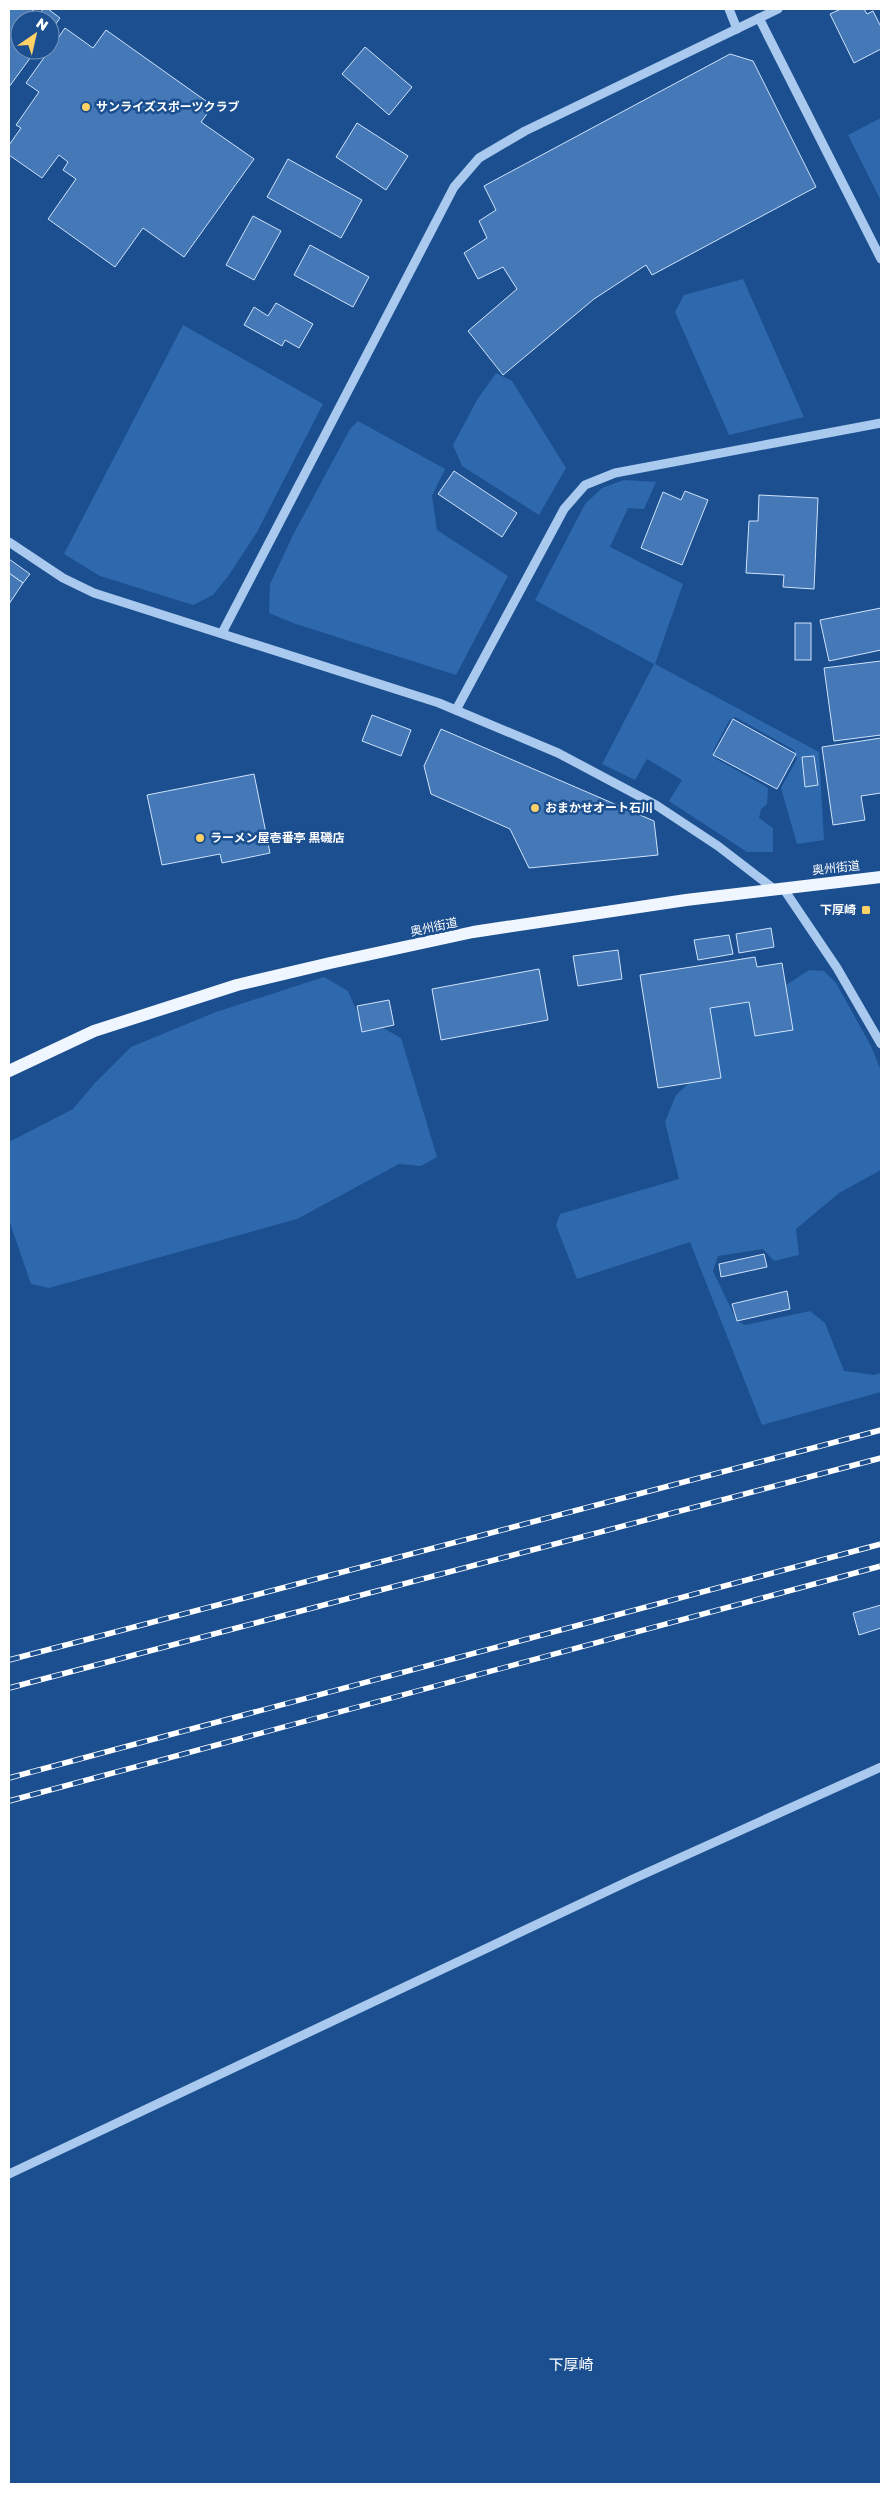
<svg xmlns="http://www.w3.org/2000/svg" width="890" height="2493" viewBox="0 0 890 2493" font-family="'Golos Text','Noto Sans JP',sans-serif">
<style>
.green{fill:#2e69ad}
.building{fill:#4478b7;stroke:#cfe3fa}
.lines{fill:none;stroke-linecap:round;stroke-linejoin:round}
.minor{stroke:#a9c9ee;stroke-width:9}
.major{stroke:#f0f6ff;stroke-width:12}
.rail-casing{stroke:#fff;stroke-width:5.5}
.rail{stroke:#1b4f8f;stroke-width:4;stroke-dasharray:11;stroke-linecap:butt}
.poi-dot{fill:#ffd166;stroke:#1b4f8f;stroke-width:2}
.labels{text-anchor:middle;stroke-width:5;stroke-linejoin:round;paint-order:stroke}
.poi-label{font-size:12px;font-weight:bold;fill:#fff;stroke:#1b4f8f;text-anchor:start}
.street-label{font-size:12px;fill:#fff;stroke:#1b4f8f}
.quarter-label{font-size:15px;fill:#fff;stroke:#1b4f8f}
</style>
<rect width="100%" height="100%" fill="#1b4f8f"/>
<g class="green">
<polygon points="881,118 881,201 848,135"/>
<polygon points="743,279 804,417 729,435 675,312 684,295"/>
<polygon points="183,325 323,404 257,532 229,575 213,595 193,605 100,576 64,554"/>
<polygon points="496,373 512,381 566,468 539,515 462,466 453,445 477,400"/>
<polygon points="358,421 445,469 432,496 437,530 508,576 456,675 293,623 269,613 270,584 293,535 350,429"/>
<polygon points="624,480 656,482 644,509 628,508 610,547 683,584 655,664 819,752 824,840 797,844 781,788 797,759 794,750 735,717 729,721 713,751 715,758 768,788 767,804 761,809 759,818 773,828 773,852 747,852 669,801 682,780 647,759 635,780 602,764 654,664 535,600 585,504 602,488"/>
<polygon points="809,970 824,971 836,983 871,1046 881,1071 881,1170 839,1193 796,1229 799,1255 774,1261 763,1249 718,1256 713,1271 737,1321 745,1325 810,1311 825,1323 844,1371 874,1375 881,1373 881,1392 762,1425 690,1242 577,1279 556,1225 560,1214 679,1179 665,1122 676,1095 703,1070 691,1024 726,988 777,991"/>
<polygon points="324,977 348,991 358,1014 401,1038 437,1157 421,1166 399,1164 297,1219 49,1288 31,1284 9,1220 9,1142 73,1109 94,1084 131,1047 216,1012"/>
</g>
<g class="building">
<polygon points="9,9 31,9 39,15 43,9 48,9 60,18 50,32 50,20 20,20 20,50 36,50 9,87"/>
<polygon points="841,9 864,9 867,14 873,11 881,27 881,49 854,63 830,14"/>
<polygon points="65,28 93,48 106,30 213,106 201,122 254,159 184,257 143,228 115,267 48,219 76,179 63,170 68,162 59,155 42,178 9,155 9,145 21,128 16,125 39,92 26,83"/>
<polygon points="365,47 412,87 389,115 342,74"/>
<polygon points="730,54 753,61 816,187 652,275 646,265 594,299 503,375 468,331 517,289 503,267 478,279 464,253 487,238 479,221 496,210 484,186"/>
<polygon points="357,123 408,156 386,190 336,157"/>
<polygon points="288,159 362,200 341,238 267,197"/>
<polygon points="253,216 281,231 254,280 226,265"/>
<polygon points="310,245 369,277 353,307 294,275"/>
<polygon points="276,303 313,324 299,348 285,340 282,346 244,325 254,307 268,316"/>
<polygon points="454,471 517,513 502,537 438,494"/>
<polygon points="685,491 708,500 682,565 641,548 663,492 681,500"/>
<polygon points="759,495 818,498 814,589 783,587 784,575 746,573 749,521 758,521"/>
<polygon points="9,559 30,574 23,583 9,573"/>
<polygon points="9,573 23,583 9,604"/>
<polygon points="881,608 881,650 829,661 820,620"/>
<rect x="795" y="623" width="16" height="37"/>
<polygon points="881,661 881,735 834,741 824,668"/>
<polygon points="372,715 411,730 401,756 362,741"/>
<polygon points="733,719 796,754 777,789 713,755"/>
<polygon points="441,729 654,821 658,855 529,868 510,829 431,794 424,766"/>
<polygon points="881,738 881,793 861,796 865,820 833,825 822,747"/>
<polygon points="814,756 818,785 805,787 802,757"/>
<polygon points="254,774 270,853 222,863 220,854 162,865 147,795"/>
<polygon points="771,928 774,947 739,953 736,934"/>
<polygon points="729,935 733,954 698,960 694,940"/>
<polygon points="618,950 622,979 578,986 573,956"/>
<polygon points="755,957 757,967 782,963 793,1030 755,1036 749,1002 710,1008 721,1078 658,1088 640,975"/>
<polygon points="539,969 548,1020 441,1040 432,989"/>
<polygon points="389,1000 394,1025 362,1032 357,1006"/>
<polygon points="764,1254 767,1267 721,1277 719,1264"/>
<polygon points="787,1291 790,1309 737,1321 732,1304"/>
<polygon points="881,1605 881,1628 859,1635 853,1613"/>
</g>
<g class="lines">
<g class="minor">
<polyline points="729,9 737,29"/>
<polyline points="759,18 881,259"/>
<polyline points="9,542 63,578 94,593 439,703 558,753 656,805 718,846 774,889"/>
<polyline points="222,633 454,187 479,158 525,131 778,9"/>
<polyline points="456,710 564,509 585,485 615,473 881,423"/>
<polyline points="783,888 837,968 881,1044"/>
<polyline points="9,2174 633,1879 881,1767"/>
</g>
<polyline class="major" points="9,1071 94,1031 237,985 330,963 473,932 686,900 881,877"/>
<g class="rail-casing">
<g id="rail">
<polyline points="9,1660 881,1430"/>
<polyline points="9,1688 881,1458"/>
<polyline points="9,1778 881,1544"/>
<polyline points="9,1801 881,1566"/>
</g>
</g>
<use href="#rail" class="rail"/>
</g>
<g class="poi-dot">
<circle cx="86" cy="107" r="5"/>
<circle cx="535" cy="808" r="5"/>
<circle cx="200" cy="838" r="5"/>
<rect x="861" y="905" width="10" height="10" rx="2.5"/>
</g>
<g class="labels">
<g class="poi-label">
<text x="96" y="111">サンライズスポーツクラブ</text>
<text x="545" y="812">おまかせオート石川</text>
<text x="210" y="842">ラーメン屋壱番亭 黒磯店</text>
<text x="856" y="914" text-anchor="end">下厚崎</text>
</g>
<g class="street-label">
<text transform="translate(836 868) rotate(-6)" y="4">奥州街道</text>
<text transform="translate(434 927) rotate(-12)" y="4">奥州街道</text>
</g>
<g class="quarter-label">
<text x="571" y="2370">下厚崎</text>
</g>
</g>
<rect width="890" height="2493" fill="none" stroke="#ffffff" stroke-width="20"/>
<g transform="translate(35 35) rotate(34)"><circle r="24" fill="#1b4f8f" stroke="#7695bc"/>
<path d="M0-4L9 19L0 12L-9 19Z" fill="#ffd166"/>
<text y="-8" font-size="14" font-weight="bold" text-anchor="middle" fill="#ffffff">N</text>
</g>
</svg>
